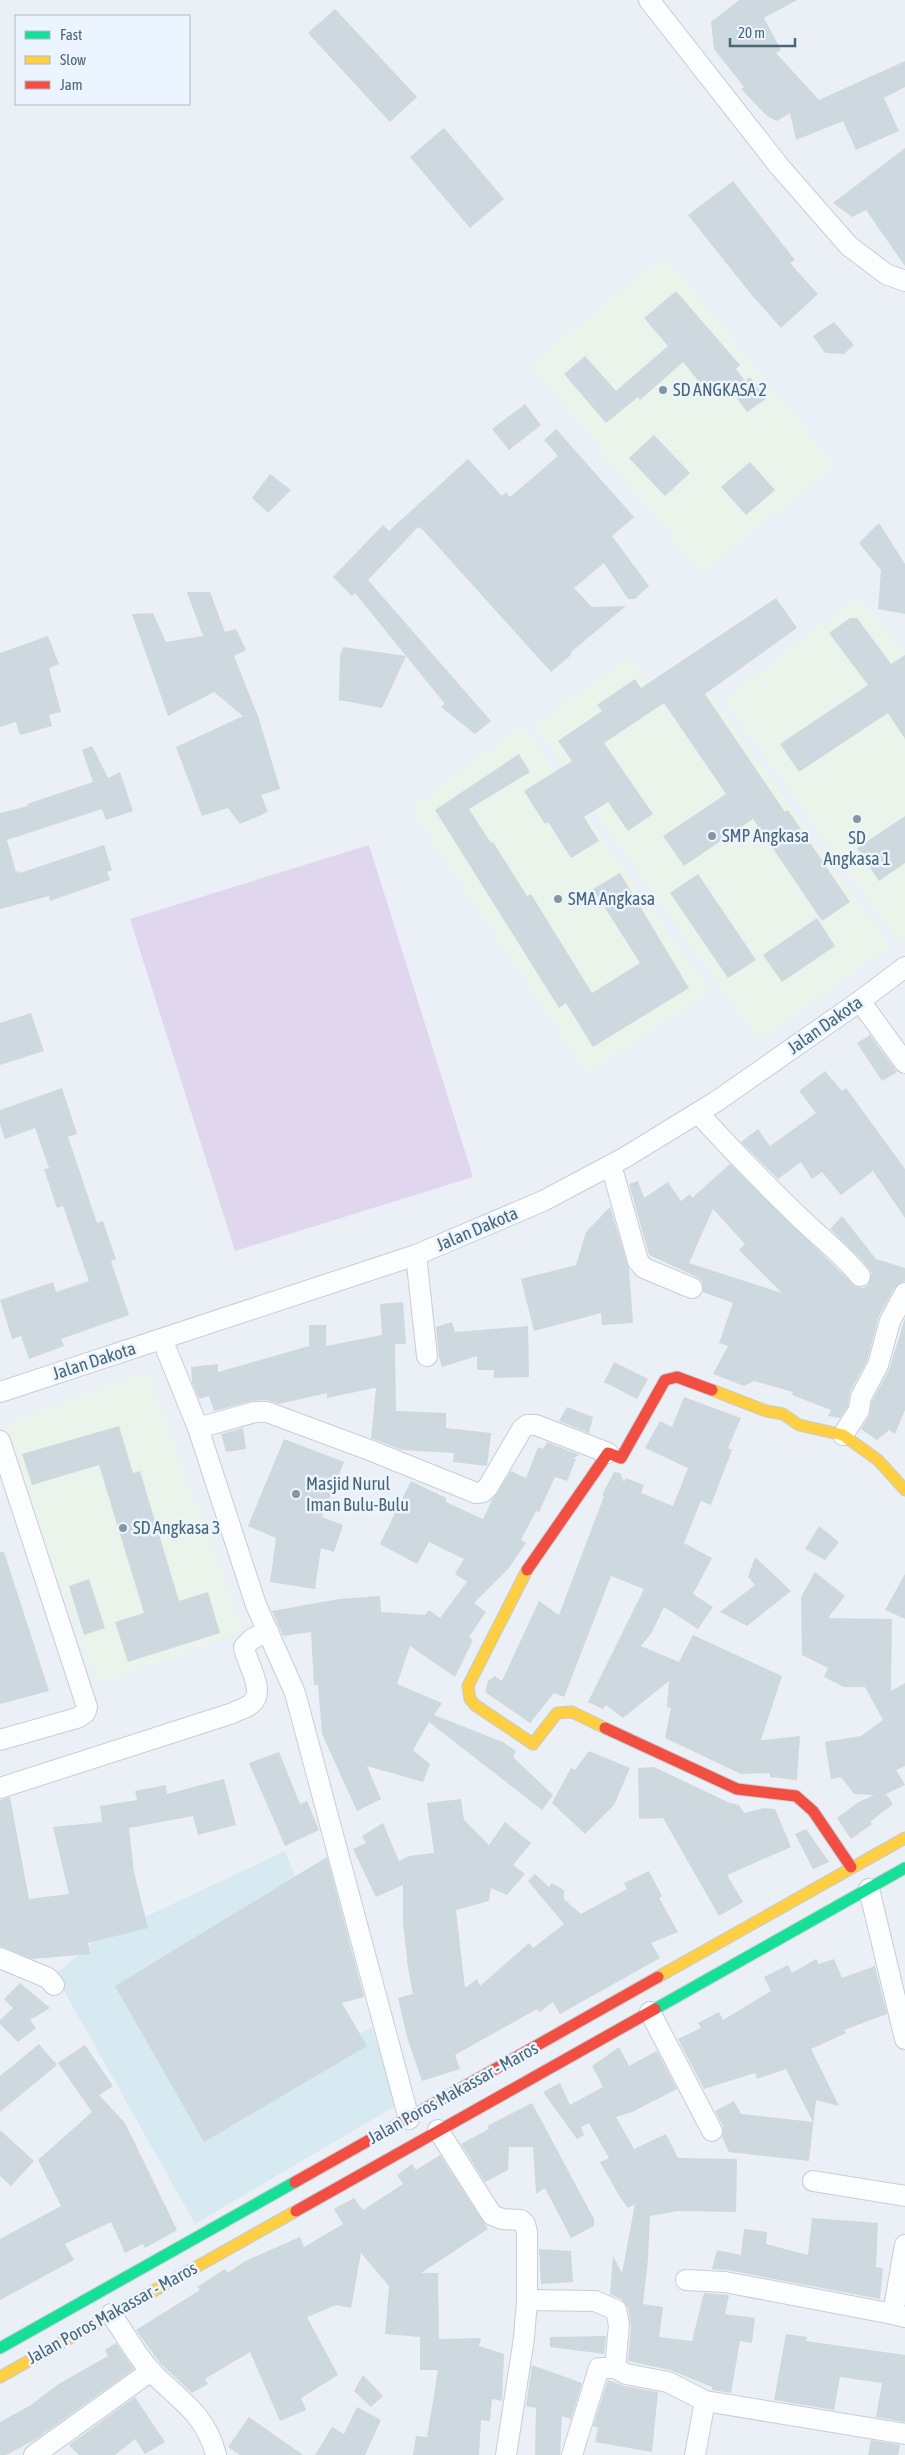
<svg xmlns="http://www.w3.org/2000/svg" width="905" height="2455" viewBox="0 0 905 2455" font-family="'Asap Condensed',sans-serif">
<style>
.commercial{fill:#d7eaf1}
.education{fill:#ebf4ea}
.green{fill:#e0d7ef}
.building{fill:#ced8df;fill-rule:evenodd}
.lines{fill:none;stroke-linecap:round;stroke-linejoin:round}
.street-casing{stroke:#c7ced4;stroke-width:22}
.fast-casing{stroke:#c4cdd3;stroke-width:13}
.slow-casing{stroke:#c4cdd3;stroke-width:13}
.jam-casing{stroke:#c4cdd3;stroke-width:13}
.street{stroke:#fcfdfe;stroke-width:20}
.fast{stroke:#16e098;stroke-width:11}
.slow{stroke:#ffcf43;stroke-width:11}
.jam{stroke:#f24e42;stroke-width:11}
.poi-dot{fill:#8297a2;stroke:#ebf4ff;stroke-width:2}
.labels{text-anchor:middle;stroke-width:5;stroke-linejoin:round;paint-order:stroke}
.poi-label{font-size:18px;fill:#4a6774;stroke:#ebf4ff;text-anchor:start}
.street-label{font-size:18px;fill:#4a6774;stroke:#ebf4ff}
</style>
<rect width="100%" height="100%" fill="#eaf0f6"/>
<polygon class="commercial" points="285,1851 300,1888 279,1898 359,2033 372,2028 397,2105 195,2224 55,1975 96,1940"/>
<g class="education">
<polygon points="665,256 835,465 701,573 531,364"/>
<polygon points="859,596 905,654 905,938 899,943 724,700"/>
<polygon points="630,658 672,717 709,691 890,947 758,1040 534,725"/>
<polygon points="523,725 709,991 587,1074 411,808"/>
<polygon points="147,1372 243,1631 98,1684 2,1425"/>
</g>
<polygon class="green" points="369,845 473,1177 235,1251 130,919"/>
<g class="building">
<polygon points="739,0 797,0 764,18 781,50 776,53 819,100 905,61 905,87 884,98 899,131 856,150 843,121 796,140 790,113 777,121 767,116 741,89 744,87 714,49 711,22"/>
<polygon points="335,9 417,97 390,122 308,33"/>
<polygon points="444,128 504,199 470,228 410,157"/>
<polygon points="905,148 905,266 866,210 852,217 833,203"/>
<polygon points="733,181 795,260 790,263 818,294 781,328 750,293 688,215"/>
<polygon points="676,291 740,365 736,369 745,381 750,377 766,399 747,412 725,382 710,395 683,362 640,400 638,397 606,423 564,374 585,356 616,391 668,346 644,318"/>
<polygon points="834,322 854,345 844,354 825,353 813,336"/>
<polygon points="525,404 541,425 509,450 492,429"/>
<polygon points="556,429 634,517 612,536 649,586 635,599 628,599 604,563 574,588 592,607 626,606 570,653 572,654 551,672 423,530 418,527 368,580 491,721 475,734 441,707 445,704 355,593 352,596 333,577 383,525 389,531 468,459 502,496 506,492 510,497 558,456 544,440"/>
<polygon points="654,435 690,473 665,496 629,458"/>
<polygon points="750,462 775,490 746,515 721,487"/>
<polygon points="270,474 291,490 268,513 252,498"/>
<polygon points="879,523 905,564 905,614 878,609 881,570 859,543"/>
<polygon points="187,592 210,592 225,632 236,629 246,650 234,656 259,719 280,789 261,795 268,812 240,824 228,808 202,816 176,747 243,716 214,692 168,716 132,614 153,613 166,642 203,636"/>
<polygon points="776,598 797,628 705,694 785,812 788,810 850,902 822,921 753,819 684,866 663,836 726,794 664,703 604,743 653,814 628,831 608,802 584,817 599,841 571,858 548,822 545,824 524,791 572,761 558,741 602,711 597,705 635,679 641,688"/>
<polygon points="850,618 857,618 891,664 905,655 905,739 888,713 799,772 780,744 868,685 829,633"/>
<polygon points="48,636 59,664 49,668 61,712 49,715 52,726 20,735 16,722 0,727 0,653"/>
<polygon points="343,647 406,656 382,708 339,700 340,656"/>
<polygon points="92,746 108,778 120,772 133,811 106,820 102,809 7,840 16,872 19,871 20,873 104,845 112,870 107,872 110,880 50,901 49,896 0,909 0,813 28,806 27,804 93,782 82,750"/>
<polygon points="519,754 530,772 469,809 491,843 493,842 527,896 531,894 592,993 640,963 593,889 620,873 689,988 593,1047 566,1003 559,1008 435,810"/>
<polygon points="905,816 905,863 879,881 857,848"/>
<polygon points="698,874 756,960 728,978 670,893"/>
<polygon points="817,918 835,946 782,982 763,955"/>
<polygon points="31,1013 44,1051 0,1065 0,1023"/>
<polygon points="870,1035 897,1072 882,1081 857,1043"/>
<polygon points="825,1071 842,1091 846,1088 905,1169 905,1218 873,1171 841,1195 822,1172 812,1179 801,1162 778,1179 741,1142 758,1129 770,1146 816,1113 799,1091"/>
<polygon points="62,1088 77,1134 68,1137 97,1223 103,1221 116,1259 111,1261 129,1315 61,1339 64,1346 29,1359 21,1336 12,1339 0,1300 53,1282 56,1292 89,1281 63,1206 57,1208 44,1169 49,1168 35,1128 5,1139 0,1124 0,1110"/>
<path d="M730,1164L856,1287L863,1288L868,1285L872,1273L862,1260L830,1229L842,1216L876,1259L905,1268V1281L895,1287L879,1316L867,1361L850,1392L848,1406L840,1418L828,1416L831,1410L792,1395L793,1392L754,1381L744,1386L713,1374L728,1346L719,1343L733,1303L703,1292L702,1281L697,1277L649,1255L629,1184L638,1181L644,1198L668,1182L681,1201L690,1194L692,1198ZM713,1209L745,1244L739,1250L782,1293L689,1263Z"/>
<polygon points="610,1207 629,1269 633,1323 602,1325 601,1313 534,1331 521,1279 576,1265 586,1232"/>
<polygon points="403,1302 406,1344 395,1344 396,1411 446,1413 446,1428 491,1433 487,1466 453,1462 454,1453 402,1450 371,1438 376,1388 374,1388 327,1398 327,1393 279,1404 267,1400 252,1401 214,1411 209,1396 199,1399 192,1382 191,1367 218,1364 218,1372 309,1346 309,1325 326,1325 326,1346 382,1335 380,1304"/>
<polygon points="905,1318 905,1410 895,1434 889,1430 877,1440 861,1429 869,1416 872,1401 889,1370"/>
<polygon points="452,1322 455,1332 528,1326 529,1377 494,1378 494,1370 477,1370 477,1356 442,1367 439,1357 436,1327"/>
<polygon points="614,1362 648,1379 637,1399 604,1382"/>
<polygon points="684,1397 741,1418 728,1448 732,1450 711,1505 701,1501 684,1543 712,1558 693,1594 713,1607 698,1629 664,1607 652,1632 641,1646 679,1662 693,1635 782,1676 761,1740 800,1736 797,1780 770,1777 770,1773 741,1774 665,1738 671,1708 667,1707 669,1681 623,1718 606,1705 603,1709 588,1702 644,1589 611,1576 564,1697 554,1693 530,1723 485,1692 488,1681 495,1676 502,1681 539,1601 559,1615 604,1496 602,1495 614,1472 620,1473 624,1482 626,1478 644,1485 641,1493 673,1506 688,1468 645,1448 660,1421 672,1427"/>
<polygon points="567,1407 593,1417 589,1433 559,1421"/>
<polygon points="119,1426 133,1473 140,1471 179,1601 208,1592 220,1633 128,1662 115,1622 144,1613 99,1465 32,1485 22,1454"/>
<polygon points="243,1428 246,1449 226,1452 221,1434"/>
<polygon points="284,1439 344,1462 322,1517 343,1525 334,1552 321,1548 315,1589 270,1582 276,1538 248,1526"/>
<polygon points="547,1442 580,1455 573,1458 576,1459 567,1481 555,1477 539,1512 536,1511 521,1540 526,1543 508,1569 474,1603 486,1612 469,1637 473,1640 455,1677 410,1646 397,1684 442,1703 434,1715 503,1742 516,1751 513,1757 553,1795 542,1810 429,1722 413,1750 430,1764 423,1782 367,1766 381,1799 357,1811 322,1734 318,1685 314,1685 311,1632 283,1636 272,1611 339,1599 380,1596 381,1612 425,1615 429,1610 440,1618 467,1582 455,1574 464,1559 429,1542 417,1564 380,1544 411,1481 446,1498 446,1502 483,1519 492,1500 511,1471 526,1478 538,1447 543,1449"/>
<polygon points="819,1526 839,1542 825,1560 805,1549"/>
<polygon points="0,1552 4,1552 49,1691 0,1704"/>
<polygon points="755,1557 791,1591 747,1626 720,1612 755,1585 748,1577"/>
<polygon points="815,1572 845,1596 828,1618 892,1619 891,1691 905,1683 905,1766 896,1770 905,1785 886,1794 893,1804 870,1822 872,1824 851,1839 837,1818 857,1803 874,1795 854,1794 841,1777 831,1779 825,1742 861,1736 883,1720 865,1687 844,1687 824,1677 828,1668 802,1655 801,1597"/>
<polygon points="905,1574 905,1619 885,1610"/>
<polygon points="89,1579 105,1628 84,1635 69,1586"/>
<polygon points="589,1751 630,1768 614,1805 585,1834 552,1803 571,1768 575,1770"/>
<polygon points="279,1752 300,1804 307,1801 319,1830 285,1846 249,1763"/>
<polygon points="654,1767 730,1803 739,1805 744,1813 764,1808 775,1809 791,1847 727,1875 743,1902 719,1916 663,1818 639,1819 638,1768"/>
<polygon points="224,1779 236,1825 198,1835 193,1816 129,1828 134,1872 148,1928 88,1943 90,1954 32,1959 0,1946 0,1800 10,1797 29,1899 69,1894 53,1827 102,1822 100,1806 137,1800 135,1791 166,1785 167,1794"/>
<polygon points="461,1799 464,1820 489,1845 505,1822 531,1843 513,1865 525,1874 507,1895 491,1888 489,1901 456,1910 465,1988 477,1979 480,1986 529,1943 533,1948 564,1924 528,1881 535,1874 549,1887 552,1883 564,1890 564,1899 581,1914 627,1889 624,1883 649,1871 662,1896 659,1898 678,1932 651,1943 660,1958 560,2014 553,2002 540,2012 537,2009 455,2055 460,2069 422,2081 407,2037 398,1998 413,1994 408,1968 403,1923 403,1885 376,1897 353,1849 366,1843 362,1836 383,1823 399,1861 409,1856 434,1853 427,1803"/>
<polygon points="806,1829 829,1862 813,1869 795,1834"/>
<polygon points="327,1857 364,1997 342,2003 367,2046 204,2142 115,1986"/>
<polygon points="816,1959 819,1964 834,1959 842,1978 875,1966 887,2014 844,2030 846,2033 811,2049 839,2106 816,2100 809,2161 729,2152 722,2137 723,2126 715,2111 734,2101 741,2114 813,2122 786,2069 757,2079 755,2073 704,2089 678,2039 701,2028 698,2023 719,2012 723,2020 771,1991 764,1977 788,1965 792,1973"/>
<polygon points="20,1983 50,2008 30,2020 36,2028 18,2042 0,2024 0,2020 13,2008 4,1999"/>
<polygon points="39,2044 57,2065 0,2112 0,2076"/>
<polygon points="85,2045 113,2086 99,2095 125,2123 177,2230 145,2248 143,2244 125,2253 111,2222 65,2244 74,2260 0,2300 0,2239 61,2206 38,2160 92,2112 58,2063"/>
<polygon points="619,2047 629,2066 657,2051 677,2089 632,2112 616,2117 634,2149 666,2134 678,2158 737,2159 736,2212 678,2211 650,2216 648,2259 643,2304 663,2307 659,2337 692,2341 704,2293 729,2295 725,2314 755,2318 752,2343 740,2341 731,2393 712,2390 712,2387 670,2370 628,2361 631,2326 628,2308 621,2299 610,2294 613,2256 622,2273 635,2204 628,2208 620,2197 600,2162 609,2158 589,2123 581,2127 584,2135 577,2139 543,2092 560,2083 570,2105 603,2087 592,2066"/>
<polygon points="532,2103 594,2219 594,2226 571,2238 545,2188 536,2194 533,2147 509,2147 508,2170 485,2182 461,2144 489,2129 487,2126"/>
<polygon points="0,2130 34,2161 11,2186 0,2176"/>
<polygon points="440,2155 488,2229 421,2273 438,2273 439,2339 481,2338 479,2346 504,2354 502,2401 492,2399 490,2421 481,2420 479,2455 413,2455 416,2436 427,2437 438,2370 420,2370 420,2337 385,2334 389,2286 361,2253 351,2308 336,2305 307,2317 338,2375 301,2398 306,2410 280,2421 250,2352 205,2379 208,2384 192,2393 160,2363 136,2330 200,2290 197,2287 225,2269 228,2273 245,2261 300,2237 304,2247 343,2224 334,2209 354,2198 363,2210 403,2184 397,2175 412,2164 416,2170"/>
<polygon points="812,2218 878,2223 876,2267 883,2268 880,2299 727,2270 712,2269 717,2250 741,2255 744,2229 767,2232 766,2244 808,2255"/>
<polygon points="539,2249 571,2251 573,2282 541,2284"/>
<polygon points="786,2334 807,2337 806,2341 905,2355 905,2422 876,2417 882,2383 840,2377 834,2410 774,2400"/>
<polygon points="606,2336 604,2354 550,2347 550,2337"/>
<polygon points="116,2343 134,2369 36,2439 6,2455 0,2455 0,2422 31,2405 57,2385 108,2356 105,2350"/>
<polygon points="532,2365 582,2383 571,2419 562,2416 560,2455 535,2455 536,2408 526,2406"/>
<polygon points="363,2375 383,2396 371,2407 354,2391"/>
<polygon points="608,2380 624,2386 658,2392 652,2452 595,2442 598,2428 593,2426"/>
<polygon points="135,2397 165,2442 145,2454 135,2439 115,2455 79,2455 69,2445"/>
<polygon points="357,2407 381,2420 365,2455 315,2455 332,2427 344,2434"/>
<polygon points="249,2417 303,2455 240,2455 228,2447"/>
<polygon points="871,2440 900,2445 898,2455 868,2455"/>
</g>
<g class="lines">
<g class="street-casing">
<g id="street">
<polyline points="649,0 779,166 849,246 886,274 905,281"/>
<polyline points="860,1001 905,1063"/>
<path d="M698,1113C730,1148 763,1182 797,1215C818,1236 842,1253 860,1276"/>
<polyline points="611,1165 638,1261 644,1268 692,1288"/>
<polyline points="416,1255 427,1356"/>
<polyline points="162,1339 198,1428 256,1605 295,1693 409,2119"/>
<polyline points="0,1392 416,1255 543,1201 624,1158 717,1101 860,1001 905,967"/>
<polyline points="198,1428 255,1412 267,1412 372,1451 476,1493 483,1492 488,1487 522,1429 527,1425 536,1425 608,1453"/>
<polyline points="843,1435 859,1410 861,1397 878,1365 890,1321 905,1293"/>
<polyline points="0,1441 87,1707 85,1713 77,1718 0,1740"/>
<path d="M0,1788L233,1713C238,1710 246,1708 251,1704C267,1691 246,1663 244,1647L252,1639L268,1631"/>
<polyline points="869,1889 905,2039"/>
<polyline points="0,1958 48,1978 54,1985"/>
<polyline points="650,2012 712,2131"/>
<polyline points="438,2130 492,2215 502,2219 521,2220 525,2224 527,2232 527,2300 524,2338 506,2455"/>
<polyline points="813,2181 905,2196"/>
<polyline points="905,2245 893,2314 905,2317"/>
<polyline points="686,2280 725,2282 893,2314"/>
<polyline points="527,2300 595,2301 616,2310 619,2325 615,2368"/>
<path d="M111,2314C124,2332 136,2355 151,2371C179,2401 205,2412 216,2455"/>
<polyline points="34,2455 151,2371"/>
<polyline points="572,2455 599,2368 615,2368 626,2374 668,2382 705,2401 905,2434"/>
<polyline points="695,2455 705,2401"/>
</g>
</g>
<g class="fast-casing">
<g id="fast">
<polyline points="655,2009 905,1868"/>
<polyline points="0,2348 295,2182"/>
</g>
</g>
<g class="slow-casing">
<g id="slow">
<polyline points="712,1390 766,1411 783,1414 799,1425 843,1435 878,1460 905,1490"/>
<polyline points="527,1570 468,1686 470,1699 475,1705 533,1744 557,1713 572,1712 605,1728"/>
<polyline points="658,1977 905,1838"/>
<polyline points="0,2377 296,2211"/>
</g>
</g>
<g class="jam-casing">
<g id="jam">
<polyline points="527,1570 608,1453 621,1458 665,1380 677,1377 712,1390"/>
<polyline points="605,1728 737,1789 796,1796 813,1811 851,1867"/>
<polyline points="295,2182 658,1977"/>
<polyline points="296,2211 655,2009"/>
</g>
</g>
<use href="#street" class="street"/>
<use href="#fast" class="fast"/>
<use href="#slow" class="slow"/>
<use href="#jam" class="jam"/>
</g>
<g class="poi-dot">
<circle cx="663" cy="390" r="5"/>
<circle cx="857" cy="819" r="5"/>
<circle cx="712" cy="836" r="5"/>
<circle cx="558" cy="899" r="5"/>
<circle cx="296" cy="1494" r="5"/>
<circle cx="123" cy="1528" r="5"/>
</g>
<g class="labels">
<g class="poi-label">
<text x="673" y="396">SD ANGKASA 2</text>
<text x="722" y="842">SMP Angkasa</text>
<text x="857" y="844" text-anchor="middle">SD<tspan x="857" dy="21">Angkasa 1</tspan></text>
<text x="568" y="905">SMA Angkasa</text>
<text x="306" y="1490">Masjid Nurul<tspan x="306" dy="21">Iman Bulu-Bulu</tspan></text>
<text x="133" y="1534">SD Angkasa 3</text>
</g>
<g class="street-label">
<text transform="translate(825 1025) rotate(-35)" y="6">Jalan Dakota</text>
<text transform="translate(477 1229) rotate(-23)" y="6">Jalan Dakota</text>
<text transform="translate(94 1361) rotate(-18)" y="6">Jalan Dakota</text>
<text transform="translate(453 2093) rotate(-29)" y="6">Jalan Poros Makassar - Maros</text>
<text transform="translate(112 2313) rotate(-29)" y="6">Jalan Poros Makassar - Maros</text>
</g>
</g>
<rect x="15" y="15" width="175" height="90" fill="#ebf4ff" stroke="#abbcc7"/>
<rect x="25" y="31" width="25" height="8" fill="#16e098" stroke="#abbcc7"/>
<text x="60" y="40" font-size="15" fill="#4a6774">Fast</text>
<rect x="25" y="56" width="25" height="8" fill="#ffcf43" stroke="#abbcc7"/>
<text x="60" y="65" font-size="15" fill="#4a6774">Slow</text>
<rect x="25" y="81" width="25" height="8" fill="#f24e42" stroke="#abbcc7"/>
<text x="60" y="90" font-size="15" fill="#4a6774">Jam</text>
<path d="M730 38v8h65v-8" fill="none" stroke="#4a6774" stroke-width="2.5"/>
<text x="738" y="38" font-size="15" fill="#4a6774" stroke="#ebf4ff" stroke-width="4" paint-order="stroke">20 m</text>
</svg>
